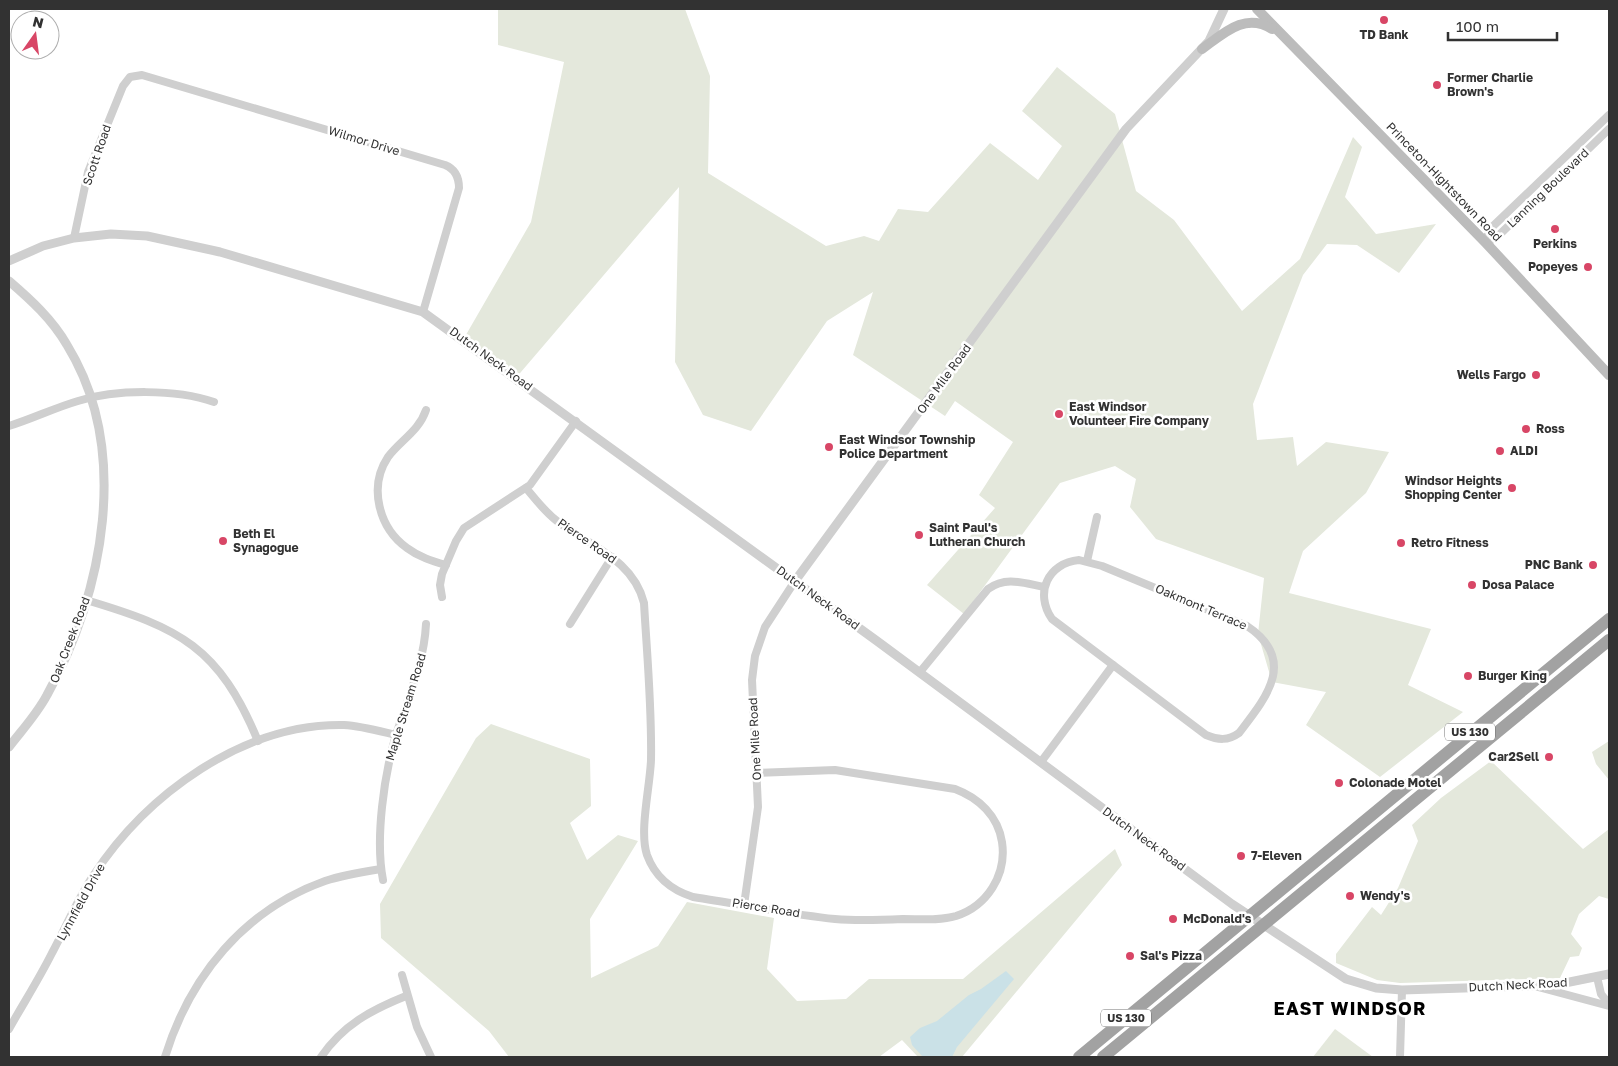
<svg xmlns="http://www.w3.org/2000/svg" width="1618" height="1066" viewBox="0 0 1618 1066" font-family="'Golos Text',sans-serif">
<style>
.green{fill:#e4e8dc}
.water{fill:#cae1e7}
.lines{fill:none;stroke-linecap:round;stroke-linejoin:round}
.minor{stroke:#cfcfcf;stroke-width:8}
.tertiary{stroke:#cfcfcf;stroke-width:9}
.secondary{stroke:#bcbcbc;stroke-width:10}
.trunk{stroke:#a2a2a2;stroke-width:12}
.poi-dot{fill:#d84666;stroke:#fff;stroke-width:2}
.labels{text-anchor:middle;stroke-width:5;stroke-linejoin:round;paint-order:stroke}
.shield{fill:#fff;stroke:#707070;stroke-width:1}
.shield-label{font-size:11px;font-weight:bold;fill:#323232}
.poi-label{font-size:12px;font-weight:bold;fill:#323232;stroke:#fff;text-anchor:start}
.street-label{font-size:12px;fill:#323232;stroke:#fff}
.district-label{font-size:18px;font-weight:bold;letter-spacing:1px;fill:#000;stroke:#fff}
</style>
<rect width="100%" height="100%" fill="#fff"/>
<g class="green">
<polygon points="498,9 685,9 710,76 708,173 826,246 864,236 879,241 898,209 928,212 990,143 1038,180 1062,146 1022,111 1057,67 1115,114 1136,191 1174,220 1242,311 1300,259 1353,137 1362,147 1345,197 1376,234 1436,224 1399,273 1357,245 1327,244 1303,275 1253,404 1257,440 1293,437 1297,466 1326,442 1389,452 1366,493 1303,551 1289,593 1431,629 1408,685 1463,712 1380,777 1306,725 1326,692 1272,682 1258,634 1264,578 1156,539 1130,507 1136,479 1115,466 1060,483 964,614 927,585 995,508 979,495 1013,442 955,401 945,416 853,355 873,292 827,321 751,431 703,415 675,362 679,187 515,379 463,340 531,222 564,62 498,45"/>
<polygon points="491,724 590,759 591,806 570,823 587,860 618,835 638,841 590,919 591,978 658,946 687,902 774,918 767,969 797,1001 846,999 869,979 963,979 1115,849 1122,865 962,1057 918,1057 902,1040 879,1057 509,1057 489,1031 381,938 380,904 476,738"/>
<polygon points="1609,741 1609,780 1596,764 1592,752"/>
<polygon points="1491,761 1583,849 1609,829 1609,899 1599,896 1579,914 1571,934 1582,948 1579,956 1570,957 1560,978 1400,983 1377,980 1336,963 1336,954 1372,907 1381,915 1398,888 1418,841 1412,825 1441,798"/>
<polygon points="1335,1029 1373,1057 1313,1057"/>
</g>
<polygon class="water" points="1006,971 1014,979 957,1047 952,1057 923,1057 912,1045 910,1037 920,1028 937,1021 969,995 981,989"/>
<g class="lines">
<g class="minor">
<path d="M74,238L88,172L123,86L130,77L142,75L445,165C455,169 459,177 459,188L423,312"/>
<polyline points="1486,243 1489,230 1609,115"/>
<polyline points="1486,243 1497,237 1609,129"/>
<path d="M426,410C419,431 401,440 388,457C368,487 379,528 407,548C419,557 432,561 446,565"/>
<path d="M9,426C32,419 54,408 78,401C116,389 176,389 214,402"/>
<path d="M526,488C536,500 545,512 557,521C589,546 633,559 644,603C647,655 652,708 651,760C650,787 639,831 647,855C655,877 671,890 693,897C740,904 787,914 835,919C858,921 881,920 903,919C920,919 939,921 956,916C987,906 1007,875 1002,842C998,816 979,798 955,789L835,770L756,773"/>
<path d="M1079,560L1102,566L1247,626C1298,660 1266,698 1239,733C1228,741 1218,740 1206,735L1052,619C1034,593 1048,563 1079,560Z"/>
<polyline points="1087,561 1097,517"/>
<polyline points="442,597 440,585 442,574 456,541 464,528 530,485 576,421"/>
<path d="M86,600C180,628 219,647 258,741"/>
<polyline points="570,624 612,557"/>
<path d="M920,672L988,589C1006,576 1023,583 1044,587"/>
<polyline points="1041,762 1113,665"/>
<path d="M383,880C375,839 384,775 396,735C408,697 424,664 426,624"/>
<polyline points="744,905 758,807 752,680 755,656 765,627 795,581"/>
<polyline points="402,975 417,1027 431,1057"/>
<polyline points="1597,977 1601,994 1609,1004"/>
<polyline points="1538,987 1609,1006"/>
<path d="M9,1029C23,1004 39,979 52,953C66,927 77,900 93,876C146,795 243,723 344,725C361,726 379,731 396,735"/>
<path d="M165,1057C190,976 244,910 325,881C343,875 362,872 381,869"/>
<path d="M321,1057C343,1025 371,1010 406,996"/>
<polyline points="1400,1057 1402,990"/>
</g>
<g class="tertiary">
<polyline points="9,261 43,246 74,238 111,234 147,236 220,252 423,312 877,641 1232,904 1346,979 1376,988 1402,990 1555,985 1609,974"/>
<path d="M9,281C31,300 52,319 67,345C131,449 104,593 47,695C37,714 22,730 9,747"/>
<polyline points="795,581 1126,129 1209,41 1224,9"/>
</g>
<g class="secondary">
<polyline points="1257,9 1486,243 1609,375"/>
<path d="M1202,49C1224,33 1245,12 1272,29"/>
</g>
<g class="trunk">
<polyline points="1079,1057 1609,619"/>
<polyline points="1103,1057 1609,640"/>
</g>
</g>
<g class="poi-dot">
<circle cx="1384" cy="20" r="5"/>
<circle cx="1437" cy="85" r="5"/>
<circle cx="1555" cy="229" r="5"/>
<circle cx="1588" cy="267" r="5"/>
<circle cx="1536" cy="375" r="5"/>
<circle cx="1059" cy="414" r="5"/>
<circle cx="1526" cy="429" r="5"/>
<circle cx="829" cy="447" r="5"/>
<circle cx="1500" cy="451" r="5"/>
<circle cx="1512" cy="488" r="5"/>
<circle cx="919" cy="535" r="5"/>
<circle cx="223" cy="541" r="5"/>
<circle cx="1401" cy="543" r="5"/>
<circle cx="1593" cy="565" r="5"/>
<circle cx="1472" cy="585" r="5"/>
<circle cx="1468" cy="676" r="5"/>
<circle cx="1549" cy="757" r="5"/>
<circle cx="1339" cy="783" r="5"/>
<circle cx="1241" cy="856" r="5"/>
<circle cx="1350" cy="896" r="5"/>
<circle cx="1173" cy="919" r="5"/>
<circle cx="1130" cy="956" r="5"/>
</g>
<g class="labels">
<g class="shield">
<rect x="1445" y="723.5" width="50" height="17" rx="4"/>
<rect x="1101" y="1009.5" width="50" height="17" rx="4"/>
</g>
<g class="shield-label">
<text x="1470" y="736">US 130</text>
<text x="1126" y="1022">US 130</text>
</g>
<g class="poi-label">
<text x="1384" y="39" text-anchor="middle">TD Bank</text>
<text x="1447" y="82">Former Charlie<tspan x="1447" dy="14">Brown's</tspan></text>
<text x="1555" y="248" text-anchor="middle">Perkins</text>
<text x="1578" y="271" text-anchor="end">Popeyes</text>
<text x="1526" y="379" text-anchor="end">Wells Fargo</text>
<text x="1069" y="411">East Windsor<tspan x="1069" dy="14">Volunteer Fire Company</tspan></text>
<text x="1536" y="433">Ross</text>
<text x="839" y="444">East Windsor Township<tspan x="839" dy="14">Police Department</tspan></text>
<text x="1510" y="455">ALDI</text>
<text x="1502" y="485" text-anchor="end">Windsor Heights<tspan x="1502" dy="14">Shopping Center</tspan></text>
<text x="929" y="532">Saint Paul's<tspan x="929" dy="14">Lutheran Church</tspan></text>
<text x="233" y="538">Beth El<tspan x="233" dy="14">Synagogue</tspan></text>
<text x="1411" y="547">Retro Fitness</text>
<text x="1583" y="569" text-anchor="end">PNC Bank</text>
<text x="1482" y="589">Dosa Palace</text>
<text x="1478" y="680">Burger King</text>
<text x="1539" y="761" text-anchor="end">Car2Sell</text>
<text x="1349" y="787">Colonade Motel</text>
<text x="1251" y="860">7-Eleven</text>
<text x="1360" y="900">Wendy's</text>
<text x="1183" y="923">McDonald's</text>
<text x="1140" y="960">Sal's Pizza</text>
</g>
<g class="street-label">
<text transform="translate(364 141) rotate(17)" y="4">Wilmor Drive</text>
<text transform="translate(97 155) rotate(-71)" y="4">Scott Road</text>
<text transform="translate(1444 182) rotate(46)" y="4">Princeton-Hightstown Road</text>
<text transform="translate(1548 188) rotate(-44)" y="4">Lanning Boulevard</text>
<text transform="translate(491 359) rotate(36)" y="4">Dutch Neck Road</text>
<text transform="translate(944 379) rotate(-54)" y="4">One Mile Road</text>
<text transform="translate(587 541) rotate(35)" y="4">Pierce Road</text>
<text transform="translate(818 598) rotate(36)" y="4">Dutch Neck Road</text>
<text transform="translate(1201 607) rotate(23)" y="4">Oakmont Terrace</text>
<text transform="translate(70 640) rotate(-69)" y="4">Oak Creek Road</text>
<text transform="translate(406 707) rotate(-73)" y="4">Maple Stream Road</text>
<text transform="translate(755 739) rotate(-93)" y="4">One Mile Road</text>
<text transform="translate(1144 839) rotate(36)" y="4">Dutch Neck Road</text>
<text transform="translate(81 902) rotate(-61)" y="4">Lynnfield Drive</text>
<text transform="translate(766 908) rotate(9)" y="4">Pierce Road</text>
<text transform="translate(1518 985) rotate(-3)" y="4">Dutch Neck Road</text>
</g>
<g class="district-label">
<text x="1350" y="1015">EAST WINDSOR</text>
</g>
</g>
<rect width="1618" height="1066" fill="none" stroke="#323232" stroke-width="20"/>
<g transform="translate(35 35) rotate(14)"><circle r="24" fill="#ffffff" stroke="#adadad"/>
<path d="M0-4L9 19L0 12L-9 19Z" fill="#d84666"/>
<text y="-8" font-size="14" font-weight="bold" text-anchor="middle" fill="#323232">N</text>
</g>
<path d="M1448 32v8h109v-8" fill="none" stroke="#323232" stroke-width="2.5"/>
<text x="1456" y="32" font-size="15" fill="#323232" stroke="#ffffff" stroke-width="4" paint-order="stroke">100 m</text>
</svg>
